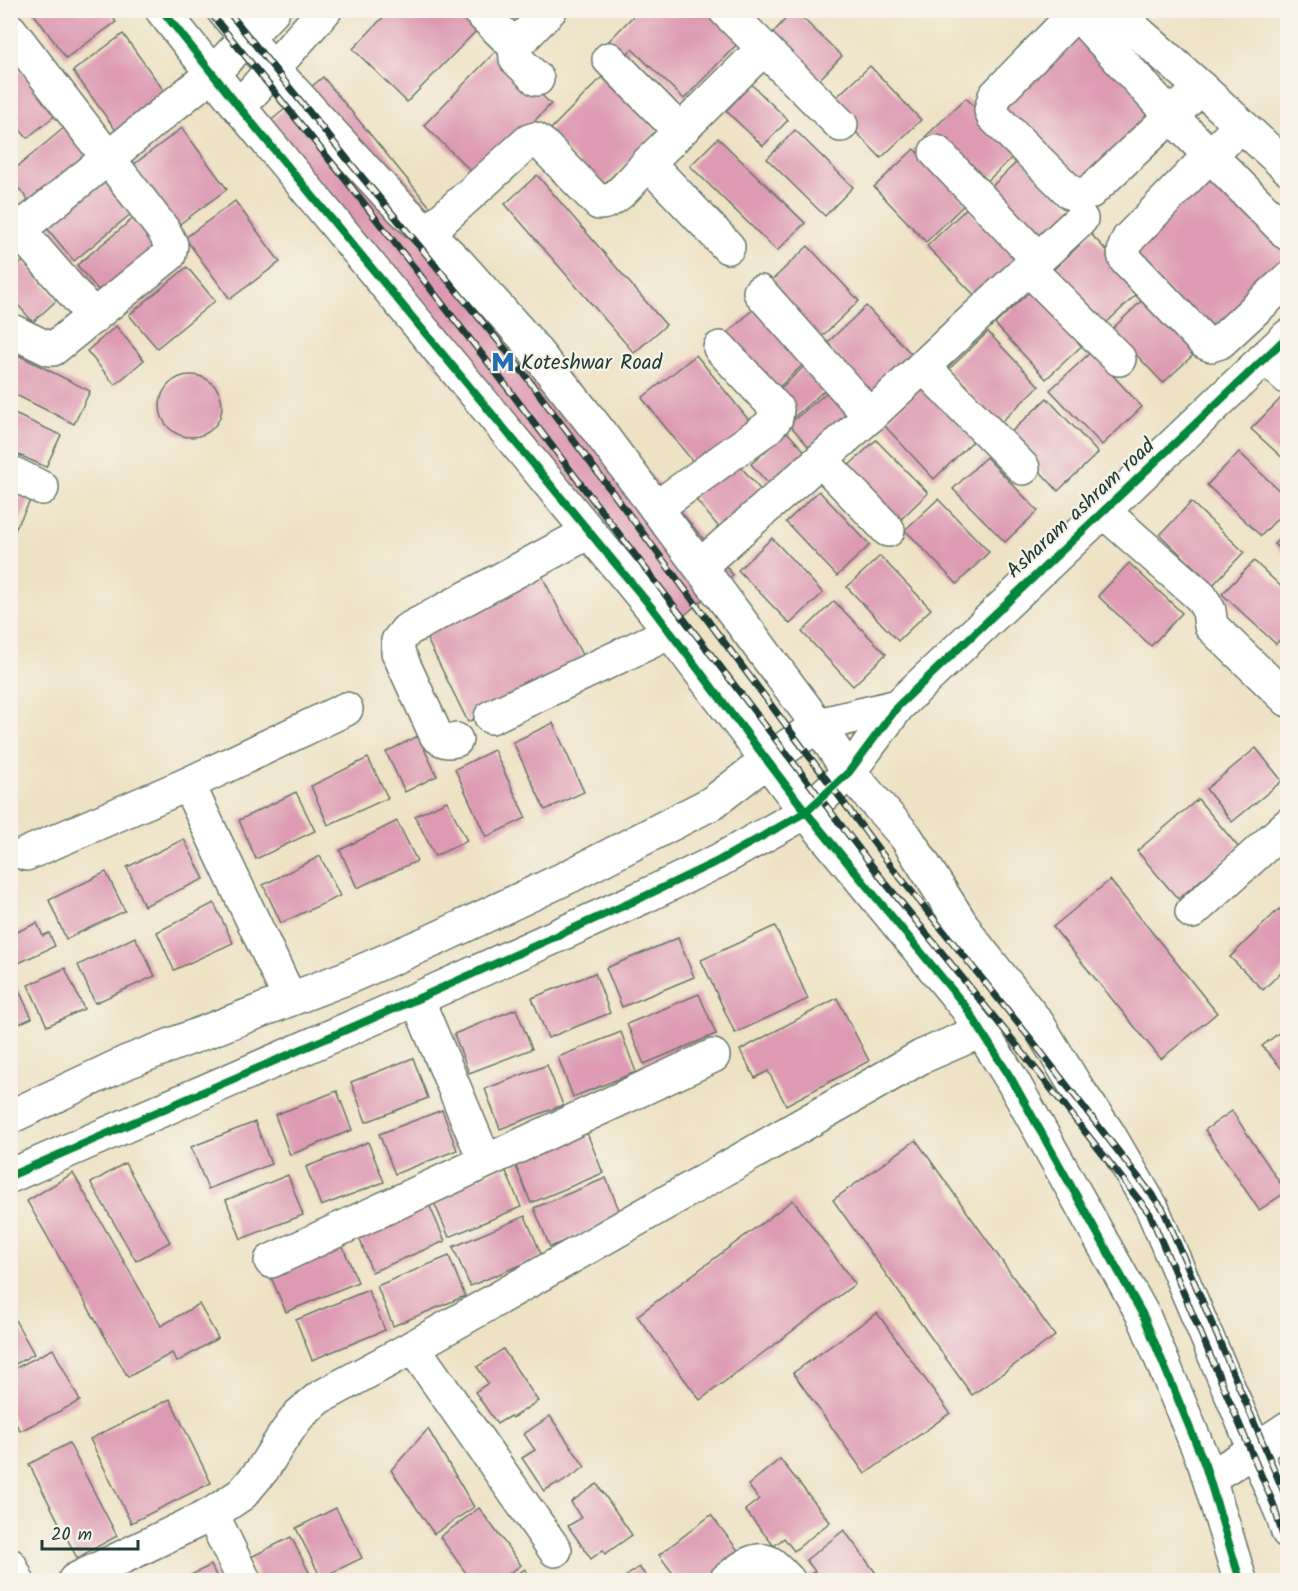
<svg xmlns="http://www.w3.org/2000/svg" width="1298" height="1591" viewBox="0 0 1298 1591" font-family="Kalam,sans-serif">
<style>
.building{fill:#dd9ab2}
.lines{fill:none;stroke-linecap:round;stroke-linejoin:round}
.street-casing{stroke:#677767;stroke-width:36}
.secondary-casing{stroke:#677767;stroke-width:36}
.street{stroke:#fff;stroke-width:33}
.secondary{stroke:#fff;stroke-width:33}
.rail-casing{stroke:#1f3d34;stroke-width:7}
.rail{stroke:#f7f3e8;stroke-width:4.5;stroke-dasharray:14;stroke-linecap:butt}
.cycleway-casing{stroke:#f7f3e8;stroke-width:11}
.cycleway{stroke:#00873e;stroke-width:8}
.labels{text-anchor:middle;stroke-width:4.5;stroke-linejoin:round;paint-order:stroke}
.poi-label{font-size:21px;fill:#1f3d34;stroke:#f7f3e8;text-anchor:start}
.street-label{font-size:21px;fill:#1f3d34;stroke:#f7f3e8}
</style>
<rect width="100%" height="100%" fill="#f7f3e8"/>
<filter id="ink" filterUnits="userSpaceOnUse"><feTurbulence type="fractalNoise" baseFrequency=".0167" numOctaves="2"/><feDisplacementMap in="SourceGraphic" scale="12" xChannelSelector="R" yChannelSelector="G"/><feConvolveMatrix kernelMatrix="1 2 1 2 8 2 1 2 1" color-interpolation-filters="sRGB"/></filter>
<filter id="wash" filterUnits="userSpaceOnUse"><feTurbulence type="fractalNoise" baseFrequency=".008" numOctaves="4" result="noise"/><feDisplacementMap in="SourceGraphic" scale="24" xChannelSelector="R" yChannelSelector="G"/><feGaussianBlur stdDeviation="1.35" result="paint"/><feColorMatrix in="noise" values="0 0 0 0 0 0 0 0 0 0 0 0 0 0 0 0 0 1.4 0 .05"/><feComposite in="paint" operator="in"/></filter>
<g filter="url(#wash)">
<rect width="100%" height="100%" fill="#eee2c5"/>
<g id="blocks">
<g class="building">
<polygon points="31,10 108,10 116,22 66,58"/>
<polygon points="390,10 462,10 479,28 407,102 353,49"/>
<polygon points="501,10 542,10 522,31"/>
<polygon points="639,10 653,10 656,14 659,10 709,10 740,41 684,99 632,49 619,62 604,46"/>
<polygon points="794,10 842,56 816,83 768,38"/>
<polygon points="1076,26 1158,110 1078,189 996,106"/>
<polygon points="123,34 167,95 117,132 73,71"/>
<polygon points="496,51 551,104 478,178 424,125"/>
<polygon points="10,59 57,114 27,138 10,118"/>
<polygon points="870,66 921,120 881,158 829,104"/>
<polygon points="323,77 733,575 659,636 249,139"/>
<polygon points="602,77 657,131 603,186 548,132"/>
<polygon points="751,84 788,120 763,146 726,111"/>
<polygon points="966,98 1018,152 978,190 926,136"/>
<polygon points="65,127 93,160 36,209 10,178 10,173"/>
<polygon points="182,128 227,189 177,226 133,165"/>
<polygon points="795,130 853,187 825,216 767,159"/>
<polygon points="718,138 805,223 777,251 690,166"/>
<polygon points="914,149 966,203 926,242 874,187"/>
<polygon points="1023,156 1074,211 1034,249 983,195"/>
<polygon points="537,175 666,325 634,353 505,204"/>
<polygon points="1211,175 1288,252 1288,265 1214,338 1132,254"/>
<polygon points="104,179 132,213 74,261 46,227"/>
<polygon points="235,201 280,262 230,299 185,238"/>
<polygon points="967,208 1019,262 979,300 927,246"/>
<polygon points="135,217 162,251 105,298 77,265"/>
<polygon points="1091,234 1142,289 1102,327 1051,272"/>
<polygon points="808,246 859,301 819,339 768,284"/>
<polygon points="23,261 57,300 33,322 10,296 10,272"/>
<polygon points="187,267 215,301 157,348 129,315"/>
<polygon points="1035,286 1087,341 1046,379 995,324"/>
<polygon points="1152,291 1204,345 1163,383 1112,329"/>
<polygon points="762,301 813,355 773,393 721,339"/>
<polygon points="866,306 917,360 877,399 826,344"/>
<polygon points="116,326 144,360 115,385 87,351"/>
<polygon points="988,332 1039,386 999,424 948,370"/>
<polygon points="1091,352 1142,407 1102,445 1050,390"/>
<polygon points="18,355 90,391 74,424 10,392 10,370"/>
<polygon points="696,355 756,429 702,473 642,398"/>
<polygon points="808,363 829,386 792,419 772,396"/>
<circle cx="191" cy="406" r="31"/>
<polygon points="923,386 974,440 934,479 883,424"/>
<polygon points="832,388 857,417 815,454 789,424"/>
<polygon points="1283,396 1288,401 1288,463 1251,429"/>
<polygon points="1047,398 1098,453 1058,491 1007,436"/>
<polygon points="10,412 61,435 46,467 10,451"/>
<polygon points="787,432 809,456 773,489 751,464"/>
<polygon points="876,440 928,493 895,525 843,471"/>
<polygon points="1239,452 1288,499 1288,507 1261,536 1207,485"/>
<polygon points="986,457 1038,511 1005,542 953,489"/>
<polygon points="735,460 769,500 727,537 693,496"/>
<polygon points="10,491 30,501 13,534 10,532"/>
<polygon points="819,491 870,545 837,576 786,522"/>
<polygon points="938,499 989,552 957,584 905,530"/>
<polygon points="1191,502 1244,552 1213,585 1160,535"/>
<polygon points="1288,530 1288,557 1274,544"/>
<polygon points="772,538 823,593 790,624 738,570"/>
<polygon points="880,556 931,609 898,641 847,587"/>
<polygon points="1254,561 1288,593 1288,631 1276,644 1222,594"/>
<polygon points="1129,563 1182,613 1151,646 1098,596"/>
<polygon points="540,572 586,663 468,722 423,631"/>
<polygon points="834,601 886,654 853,686 802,632"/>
<polygon points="553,723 584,792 545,810 513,742"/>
<polygon points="418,736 437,776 405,792 386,752"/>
<polygon points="1256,748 1282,781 1232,822 1206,789"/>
<polygon points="494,750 526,818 486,837 455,769"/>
<polygon points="368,758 388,798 328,825 311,786"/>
<polygon points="296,792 315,831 256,859 239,820"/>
<polygon points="1198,799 1239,848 1178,899 1137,851"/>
<polygon points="447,801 467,841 435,856 415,816"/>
<polygon points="397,821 417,861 357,888 340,850"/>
<polygon points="184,839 204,879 144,906 127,867"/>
<polygon points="320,856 340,896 281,923 263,885"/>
<polygon points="106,872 125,911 66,939 49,900"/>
<polygon points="1110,880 1217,1013 1161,1059 1053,927"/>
<polygon points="214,903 233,943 174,970 157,932"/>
<polygon points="1279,909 1288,918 1288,965 1263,990 1230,957"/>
<polygon points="37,923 43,936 49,933 55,946 10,967 10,935"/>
<polygon points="775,926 808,999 735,1033 701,960"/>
<polygon points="135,937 155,976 95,1003 78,965"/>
<polygon points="678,938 694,977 622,1007 606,968"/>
<polygon points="65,968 84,1009 47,1026 28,985"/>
<polygon points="595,973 610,1013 548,1038 532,998"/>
<polygon points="13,978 32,1018 10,1028 10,979"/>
<polygon points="699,994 716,1034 644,1064 627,1024"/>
<polygon points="837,998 869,1061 786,1105 768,1071 755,1078 740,1050"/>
<polygon points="516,1009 532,1049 469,1073 454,1034"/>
<polygon points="1288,1026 1288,1076 1262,1046"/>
<polygon points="621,1032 636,1072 573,1097 558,1057"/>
<polygon points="413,1058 428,1098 366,1122 351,1082"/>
<polygon points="547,1065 563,1105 500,1129 485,1089"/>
<polygon points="337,1091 352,1130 290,1155 275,1115"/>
<polygon points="442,1110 457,1150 395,1174 379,1134"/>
<polygon points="1232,1111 1286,1192 1259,1210 1205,1130"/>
<polygon points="255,1122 271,1164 208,1189 191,1147"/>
<polygon points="587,1133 603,1173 531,1203 515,1164"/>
<polygon points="916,1140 1055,1336 972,1395 833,1200"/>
<polygon points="368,1142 384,1182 321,1206 306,1167"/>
<polygon points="125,1163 170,1242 136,1261 91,1183"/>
<polygon points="504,1167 521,1207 449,1237 432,1198"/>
<polygon points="73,1173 161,1326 199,1304 218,1338 177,1362 172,1353 128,1377 27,1201"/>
<polygon points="288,1175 303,1215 241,1239 226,1200"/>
<polygon points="606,1178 622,1217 550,1247 534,1208"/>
<polygon points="793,1200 855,1284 700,1400 637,1316"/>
<polygon points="428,1202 445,1241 372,1272 357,1232"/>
<polygon points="525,1216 542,1256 470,1286 453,1247"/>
<polygon points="341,1243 358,1282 286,1312 269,1273"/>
<polygon points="1288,1252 1288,1271 1287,1271 1282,1257"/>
<polygon points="449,1256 465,1296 393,1326 377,1286"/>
<polygon points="368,1290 385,1330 312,1360 296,1320"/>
<polygon points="10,1311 34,1354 10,1367"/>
<polygon points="877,1313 950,1413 865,1474 793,1373"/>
<polygon points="53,1349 80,1401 20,1431 10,1413 10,1371"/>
<polygon points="503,1349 538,1401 512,1418 510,1416 497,1424 475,1392 488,1383 477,1367"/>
<polygon points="170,1399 211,1483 131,1523 90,1439"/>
<polygon points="550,1416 585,1467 558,1485 557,1483 544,1491 522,1458 535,1450 524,1434"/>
<polygon points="428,1429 474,1507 434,1534 391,1470"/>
<polygon points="69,1443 117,1536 77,1558 29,1464"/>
<polygon points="780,1459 830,1522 794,1551 784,1538 774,1546 745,1510 759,1499 748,1485"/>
<polygon points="597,1484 632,1535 605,1554 603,1550 591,1559 568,1526 581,1518 571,1502"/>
<polygon points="336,1508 362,1558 321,1578 296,1528"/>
<polygon points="479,1508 521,1565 500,1580 471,1580 440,1537"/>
<polygon points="711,1515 740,1553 705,1580 678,1580 659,1555"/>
<polygon points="844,1530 881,1580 802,1580 815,1571 806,1560"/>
<polygon points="291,1537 313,1580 261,1580 249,1558"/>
<polygon points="211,1565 218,1580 181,1580"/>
<polygon points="639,1567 649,1580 621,1580"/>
<polygon points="525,1569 532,1580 508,1580"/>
</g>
</g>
</g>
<g filter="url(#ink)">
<use href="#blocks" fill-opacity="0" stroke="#677767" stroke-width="1.5"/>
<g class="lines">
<g class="street-casing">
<g id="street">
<polyline points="478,10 515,46"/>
<polyline points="725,10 841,125"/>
<polyline points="1113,10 1201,88 1288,168"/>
<polyline points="10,30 164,231 171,245 169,255 53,349 49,349 10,330"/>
<polyline points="609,59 680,131"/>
<polyline points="537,79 516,59 515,46 550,10"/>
<path d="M1201,88L1171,116L1090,192L1079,195L1071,193L993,116L991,110L995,96L1070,19C1076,17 1079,19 1085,22L1171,116L1288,234"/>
<path d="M1241,126L1209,156L1129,238C1125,245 1122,252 1126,260L1204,342L1211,345L1220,342L1288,279"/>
<polyline points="936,152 1038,259"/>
<polyline points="10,220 94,317"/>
<polyline points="19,230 213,73"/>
<path d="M427,233L529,141L535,139L543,145L599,203C615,204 637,175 648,163"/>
<polyline points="728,247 648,163 763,49"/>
<polyline points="1028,268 1119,359"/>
<polyline points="760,292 870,416"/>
<polyline points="1265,357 1288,378"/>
<polyline points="923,366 1023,468"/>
<polyline points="821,460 888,530"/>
<polyline points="10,472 42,488"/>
<polyline points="656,508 767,428 776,418 777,409 720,348"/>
<polyline points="1103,511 1201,597 1209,611 1211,626 1288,700"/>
<polyline points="700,566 870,416 1081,219"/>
<polyline points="491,717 671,632"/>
<path d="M456,740C447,742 443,741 436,735L398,652V641L407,630L589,532"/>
<polyline points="188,784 290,999"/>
<polyline points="26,854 188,784 346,709"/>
<polyline points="1192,912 1288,825"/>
<polyline points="417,999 485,1161"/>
<polyline points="271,1261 713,1056"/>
<polyline points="413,1347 555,1550"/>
<polyline points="1209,1478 1255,1450 1288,1428"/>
<polyline points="212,1514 244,1580"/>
<polyline points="10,1565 17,1580"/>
<polyline points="75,1580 212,1514 242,1494 263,1469 283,1437 299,1415 319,1398 413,1347 921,1057 981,1031"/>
<path d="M726,1580C737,1572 754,1555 770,1563C776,1567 783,1575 788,1580"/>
</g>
</g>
<g class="secondary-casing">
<g id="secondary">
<polyline points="162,10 239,107 652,608 806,812 966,1007 1012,1080 1144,1317 1205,1465 1240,1580"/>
<polyline points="223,10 273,69 390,197 458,263 525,338 597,429 656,508 818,725 849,772 906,837 971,939 1038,1024 1075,1085 1108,1133 1152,1208 1283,1516 1288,1532"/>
<polyline points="213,73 273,10"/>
<polyline points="239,107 325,10"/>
<polyline points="10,1117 127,1062 346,978 434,940 570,876 712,803 768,760 818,725 898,706"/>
<polyline points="10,1176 417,999 643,897 718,861 806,812 849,772 898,706 1288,336"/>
</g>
</g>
<use href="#street" class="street"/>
<use href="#secondary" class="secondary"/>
<g class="rail-casing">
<g id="rail">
<polyline points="208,10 341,174 494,370 879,875 1015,1043 1150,1214 1273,1503 1288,1553"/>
<polyline points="227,10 352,165 510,355 891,866 1030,1038 1163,1209 1288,1502"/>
</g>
</g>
<use href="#rail" class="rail"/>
<g class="cycleway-casing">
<g id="cycleway">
<polyline points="162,10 239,107 652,608 806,812 966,1007 1012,1080 1144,1317 1205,1465 1240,1580"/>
<polyline points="10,1176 417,999 643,897 718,861 806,812 849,772 898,706 1288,336"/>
</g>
</g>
<use href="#cycleway" class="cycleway"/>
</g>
</g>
<defs>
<g id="metro-bare" transform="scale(1.8)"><path d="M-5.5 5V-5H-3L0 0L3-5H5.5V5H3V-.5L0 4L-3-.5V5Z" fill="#1f6fb2" stroke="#f7f3e8" stroke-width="2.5" paint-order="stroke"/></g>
</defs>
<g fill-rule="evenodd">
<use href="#metro-bare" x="503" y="362"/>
</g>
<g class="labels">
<g class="poi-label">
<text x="521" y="369">Koteshwar Road</text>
</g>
<g class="street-label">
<text transform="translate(1080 508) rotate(-43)" y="7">Asharam ashram road</text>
</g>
</g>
<rect width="1298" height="1591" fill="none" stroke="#f7f3e8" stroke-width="36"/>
<path d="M42 1540v9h96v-9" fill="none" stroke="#1f3d34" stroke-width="3"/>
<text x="51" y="1540" font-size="18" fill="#1f3d34" stroke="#f7f3e8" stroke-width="4.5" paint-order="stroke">20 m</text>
</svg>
